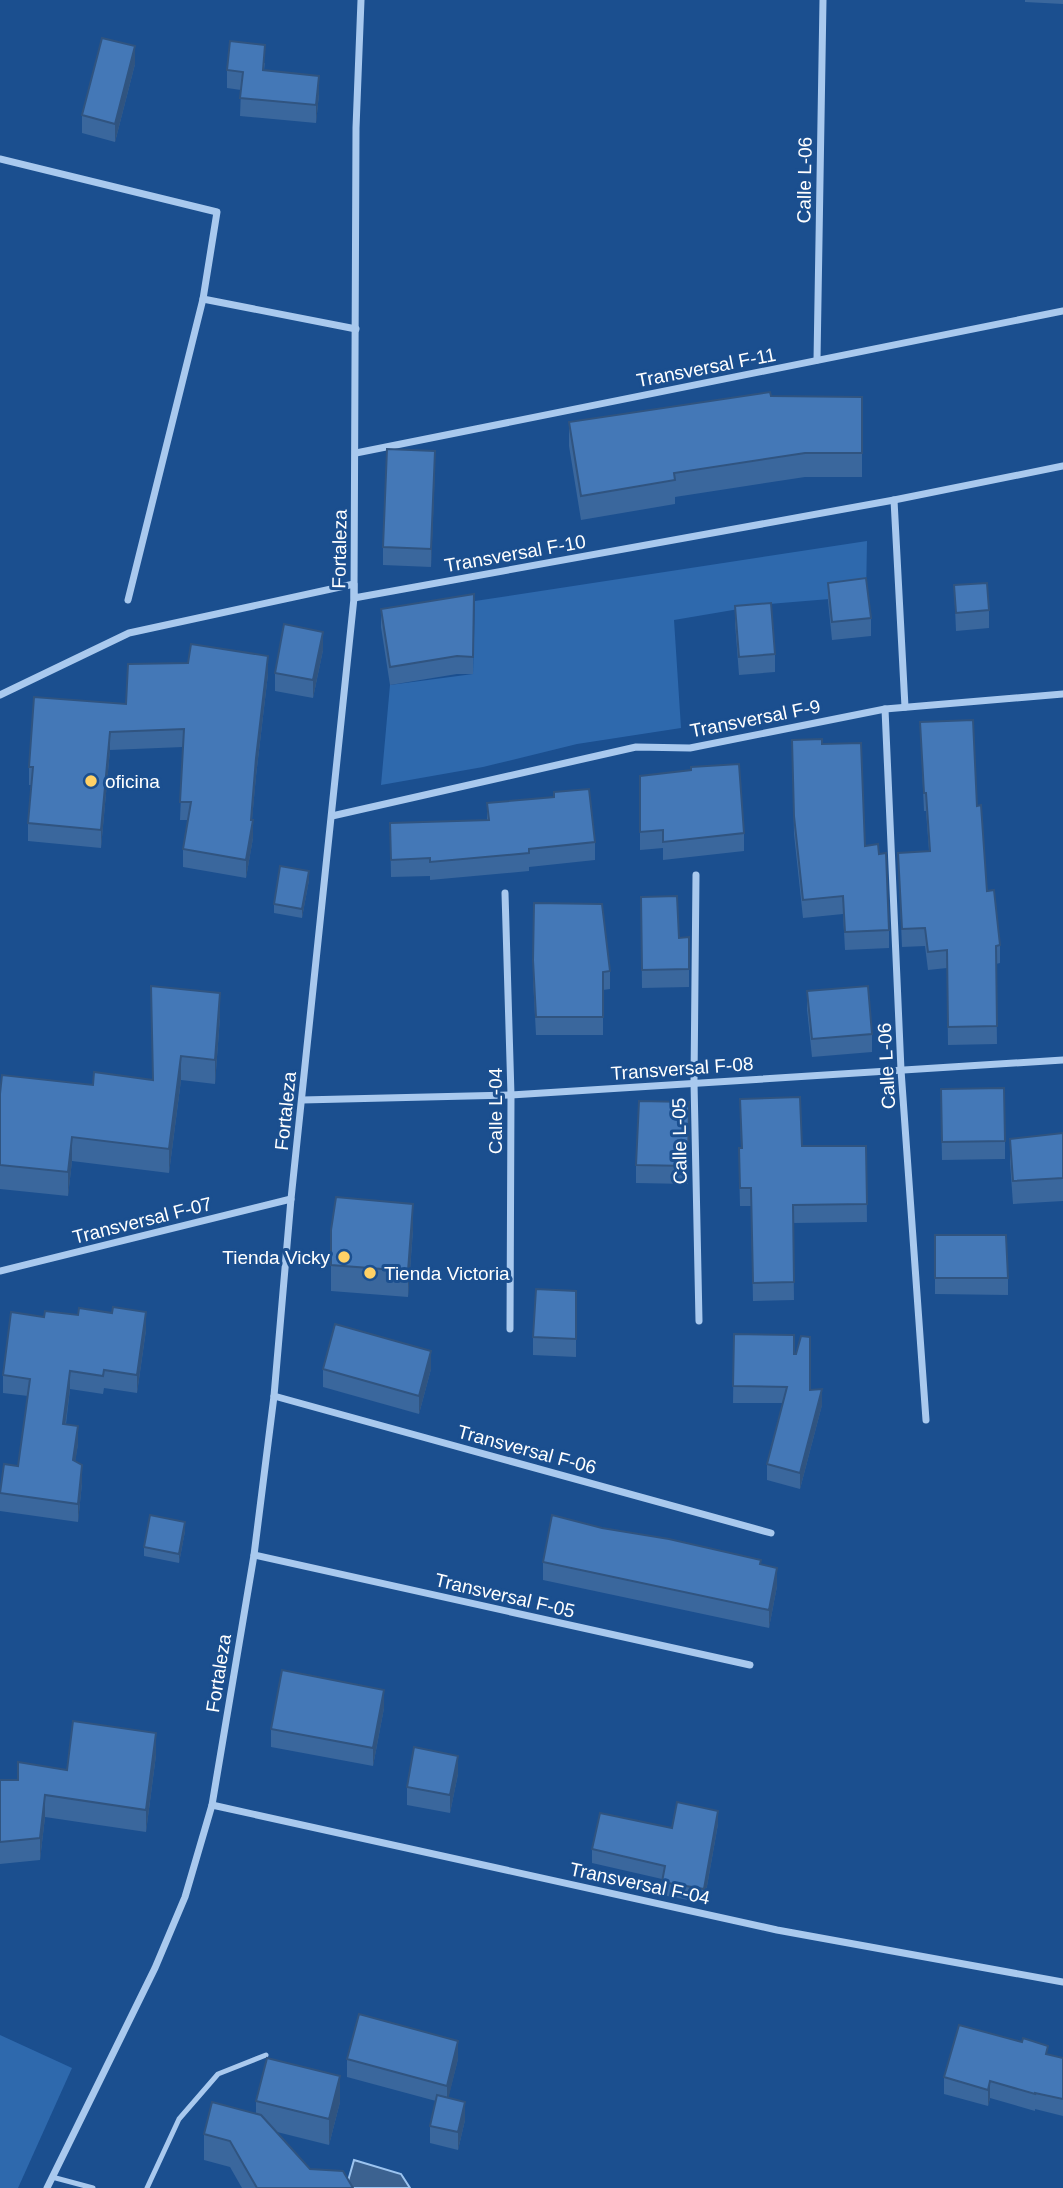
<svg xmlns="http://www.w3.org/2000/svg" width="1063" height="2188" viewBox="0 0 1063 2188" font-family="Arial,sans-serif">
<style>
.green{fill:#2e69ad}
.water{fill:#3c6290;stroke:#9cc4f0;stroke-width:2}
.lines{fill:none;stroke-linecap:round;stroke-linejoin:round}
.lane{stroke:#a9c9ee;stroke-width:5}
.street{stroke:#a9c9ee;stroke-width:7}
.wall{fill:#3a679d}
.shaded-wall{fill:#305480}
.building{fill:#4478b7;stroke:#305480;stroke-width:2}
.poi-dot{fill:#ffd166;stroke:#1b4f8f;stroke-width:2.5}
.labels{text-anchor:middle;stroke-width:6;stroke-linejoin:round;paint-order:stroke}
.street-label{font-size:19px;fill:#fff;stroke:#1b4f8f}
.poi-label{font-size:19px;fill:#fff;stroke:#1b4f8f;text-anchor:start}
</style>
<rect width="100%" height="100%" fill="#1b4f8f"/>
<g class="green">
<polygon points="867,541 866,596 769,604 674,620 681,728 577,744 483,767 381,785 390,685 473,674 475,601"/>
<polygon points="0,2035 72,2068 18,2188 0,2188"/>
</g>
<polygon class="water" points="354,2160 401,2174 410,2188 346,2188"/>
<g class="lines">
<g class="lane">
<polyline points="52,2177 93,2188"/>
<polyline points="147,2188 179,2119 218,2074 266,2055"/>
</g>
<g class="street">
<polyline points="0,159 217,212 203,299 128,600"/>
<polyline points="203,299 356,329"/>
<polyline points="817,360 823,0"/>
<polyline points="356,453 1063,311"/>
<polyline points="894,500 905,707"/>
<polyline points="0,695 129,633 354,584 354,598 894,500 1063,466"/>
<polyline points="885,709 901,1070 926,1420"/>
<polyline points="332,816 636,747 690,748 885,709 1063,694"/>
<polyline points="696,875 694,1082 699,1321"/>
<polyline points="505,893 511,1095 510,1329"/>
<polyline points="302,1100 511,1095 1063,1060"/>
<polyline points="0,1271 291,1199"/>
<polyline points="274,1396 771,1533"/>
<polyline points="254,1555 750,1665"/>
<polyline points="212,1805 777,1930 1063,1982"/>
<polyline points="47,2188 155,1968 185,1897 212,1805 254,1555 274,1396 291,1199 354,598 356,128 361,0"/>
</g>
</g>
<g class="wall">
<polygon points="1025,0 1063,0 1063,4 1025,2"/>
<polygon points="265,63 264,70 319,94 316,123 240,116 241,90 227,88 227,70"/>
<polygon points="135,64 115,142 82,133 82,115"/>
<polygon points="771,396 862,397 862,477 805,477 675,497 675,504 581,520 569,446 569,422"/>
<polygon points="435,469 431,567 383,565 383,547"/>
<polygon points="828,583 871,618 871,636 832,640 828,601"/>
<polygon points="954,585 989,610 989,628 956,631"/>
<polygon points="474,594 473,674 457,674 390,685 381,627 381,609"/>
<polygon points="735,606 775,654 775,672 739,675 735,623"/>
<polygon points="323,650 313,698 275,691 275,673"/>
<polygon points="268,674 256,776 252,820 253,838 246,878 183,867 183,849 188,820 180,820 183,747 110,750 101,848 28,841 28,823 31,785 29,785 29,767 126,704"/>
<polygon points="920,722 977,806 987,891 1000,945 1000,963 996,964 997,1044 948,1045 947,968 928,970 925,946 902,947 898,853 929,851 926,811 924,811"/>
<polygon points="792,740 822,744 865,846 889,930 889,948 845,950 843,914 803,918 794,834"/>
<polygon points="640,776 744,833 744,851 663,860 663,848 640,850"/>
<polygon points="487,803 595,842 595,860 529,867 529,871 430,880 430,876 391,877 390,823 487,820"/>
<polygon points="309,880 302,918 274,913 274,904"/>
<polygon points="641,897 679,938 689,937 689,987 642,988"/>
<polygon points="534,903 610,971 610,989 603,990 603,1035 536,1035 533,978"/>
<polygon points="807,991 872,1034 872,1052 812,1057 807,1009"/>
<polygon points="220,1017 215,1084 181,1080 169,1173 72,1161 68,1196 0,1189 0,1094 152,1080"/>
<polygon points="740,1099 802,1146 866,1146 867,1222 793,1223 794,1300 753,1301 751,1206 740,1206 739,1166 739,1148 741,1148"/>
<polygon points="689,1102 688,1184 636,1183 636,1165"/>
<polygon points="941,1107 1005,1141 1005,1159 942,1160"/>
<polygon points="1063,1133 1063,1201 1013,1204 1010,1162 1010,1139"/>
<polygon points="331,1230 413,1230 408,1297 331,1291"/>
<polygon points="935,1235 1008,1278 1008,1295 935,1294"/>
<polygon points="576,1291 576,1357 533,1355 533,1337"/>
<polygon points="146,1330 137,1393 104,1388 103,1394 70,1389 66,1424 78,1444 75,1461 82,1483 78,1522 0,1511 0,1493 18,1466 28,1396 3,1393 3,1375"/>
<polygon points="734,1334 794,1354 810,1390 822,1405 800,1489 767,1480 767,1464 783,1403 733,1403"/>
<polygon points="323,1369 431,1369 419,1414 323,1387"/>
<polygon points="602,1528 761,1564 777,1586 769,1628 543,1580 543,1562"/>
<polygon points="185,1531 179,1563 144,1556 144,1547"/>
<polygon points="384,1708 373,1766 271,1747 271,1729"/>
<polygon points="156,1755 146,1832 45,1817 40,1860 0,1864 0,1780 18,1780 67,1770"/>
<polygon points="458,1774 450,1813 407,1805 407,1787"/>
<polygon points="718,1824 704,1903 662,1895 662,1879 592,1863 592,1849 672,1828"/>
<polygon points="1048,2055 1063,2058 1063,2116 1035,2109 1035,2111 990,2098 988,2106 944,2094 944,2077"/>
<polygon points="347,2059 458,2059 448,2098 465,2120 458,2150 430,2143 430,2126 436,2101 347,2077"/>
<polygon points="256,2101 340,2102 329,2145 277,2132 310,2169 353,2188 242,2188 230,2167 204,2160 204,2134 256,2113"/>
</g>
<g class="shaded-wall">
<polygon points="135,46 135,64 115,142 115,124"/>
<polygon points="319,76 319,94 316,123 316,105"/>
<polygon points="435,451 435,469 431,567 431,549"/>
<polygon points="323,632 323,650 313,698 313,680"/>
<polygon points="268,656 268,674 256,776 251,830 253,820 253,838 246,878 246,860 256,758"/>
<polygon points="110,732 110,750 101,848 101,830"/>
<polygon points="309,871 309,880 302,918 302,909"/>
<polygon points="220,993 220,1017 215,1084 215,1060"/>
<polygon points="181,1056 181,1080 169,1173 169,1149"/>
<polygon points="72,1137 72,1161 68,1196 68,1172"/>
<polygon points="413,1204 413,1230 408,1297 408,1271"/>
<polygon points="146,1312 146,1330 137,1393 137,1375"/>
<polygon points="431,1351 431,1369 419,1414 419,1396"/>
<polygon points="70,1371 70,1389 63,1442 63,1424"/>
<polygon points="822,1389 822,1405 800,1489 800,1473"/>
<polygon points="78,1426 78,1444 73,1478 73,1460"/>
<polygon points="82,1465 82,1483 78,1522 78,1504"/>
<polygon points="185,1522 185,1531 179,1563 179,1554"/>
<polygon points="777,1568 777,1586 769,1628 769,1610"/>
<polygon points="384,1690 384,1708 373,1766 373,1748"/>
<polygon points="156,1733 156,1755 146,1832 146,1810"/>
<polygon points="458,1756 458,1774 450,1813 450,1795"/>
<polygon points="45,1795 45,1817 40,1860 40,1838"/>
<polygon points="718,1811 718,1824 704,1903 704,1889"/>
<polygon points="458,2041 458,2059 447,2104 447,2086"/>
<polygon points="340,2076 340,2102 329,2145 329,2119"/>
<polygon points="990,2081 990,2098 988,2106 988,2090"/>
<polygon points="465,2102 465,2120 458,2150 458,2132"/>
</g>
<g class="building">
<polygon points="102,38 135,46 115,124 82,115"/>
<polygon points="230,41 265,45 263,70 319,76 316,105 240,98 243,72 227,70"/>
<polygon points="770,392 771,396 862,397 862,453 805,453 674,473 675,480 581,496 569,422"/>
<polygon points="387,449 435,451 431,549 383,547"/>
<polygon points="866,578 871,618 832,622 828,583"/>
<polygon points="987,583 989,610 956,613 954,585"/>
<polygon points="474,594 473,657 457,656 390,667 381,609"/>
<polygon points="771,603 775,654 739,657 735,606"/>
<polygon points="284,624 323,632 313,680 275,673"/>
<polygon points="191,644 268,656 256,758 251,820 253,820 246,860 183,849 191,802 180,802 184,729 110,732 101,830 28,823 33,767 29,767 34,697 126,704 128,664 188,663"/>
<polygon points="973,720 977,806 981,805 987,891 994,890 1000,945 996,946 997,1026 948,1027 947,950 928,952 925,928 902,929 898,853 930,851 926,793 924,793 920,722"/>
<polygon points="822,739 822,744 861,743 865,846 878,844 879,854 886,853 889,930 845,932 843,896 803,900 794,816 792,740"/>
<polygon points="739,764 744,833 663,842 663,830 640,832 640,776 691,770 691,767"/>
<polygon points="589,789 595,842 529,849 529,853 430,862 430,858 391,860 390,823 489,820 487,803 554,797 554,792"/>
<polygon points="280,866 309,871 302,909 274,904"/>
<polygon points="677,896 679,938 689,937 689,969 642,970 641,897"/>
<polygon points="534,903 602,904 610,971 603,972 603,1017 536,1017 533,960"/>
<polygon points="151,986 220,993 215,1060 181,1056 169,1149 72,1137 68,1172 0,1165 0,1094 2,1075 93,1085 94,1072 153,1080"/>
<polygon points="868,986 872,1034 812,1039 807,991"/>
<polygon points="1004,1088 1005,1141 942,1142 941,1089"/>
<polygon points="800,1097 802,1146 866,1146 867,1204 793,1205 794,1282 753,1283 751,1188 740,1188 739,1148 742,1148 740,1099"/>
<polygon points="639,1101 689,1102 688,1166 636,1165"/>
<polygon points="1063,1133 1063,1178 1013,1181 1010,1139"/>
<polygon points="336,1197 413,1204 408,1271 331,1265 331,1230"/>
<polygon points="935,1235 1006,1235 1008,1278 935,1278"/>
<polygon points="536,1289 576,1291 576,1339 533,1337"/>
<polygon points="113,1307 146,1312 137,1375 104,1370 103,1376 70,1371 63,1424 78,1426 73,1460 82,1465 78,1504 0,1493 4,1464 18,1466 30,1379 3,1375 11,1312 44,1317 45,1311 78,1315 79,1308 112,1313"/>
<polygon points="335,1324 431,1351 419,1396 323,1369"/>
<polygon points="734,1334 794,1335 794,1354 796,1354 801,1336 810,1337 810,1390 822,1389 800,1473 767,1464 787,1387 733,1386"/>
<polygon points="150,1515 185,1522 179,1554 144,1547"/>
<polygon points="552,1515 602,1528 669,1539 761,1560 760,1564 777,1568 769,1610 543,1562"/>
<polygon points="282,1670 384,1690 373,1748 271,1729"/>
<polygon points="73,1721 156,1733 146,1810 45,1795 40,1838 0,1842 0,1780 18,1780 18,1762 67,1770"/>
<polygon points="414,1747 458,1756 450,1795 407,1787"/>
<polygon points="677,1802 718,1811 704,1889 662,1882 665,1866 592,1849 600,1813 672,1828"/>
<polygon points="359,2014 458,2041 447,2086 347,2059"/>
<polygon points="959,2025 1022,2042 1023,2038 1048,2046 1046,2054 1063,2058 1063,2099 1035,2093 1035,2094 990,2081 988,2090 944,2077"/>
<polygon points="267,2058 340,2076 329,2119 256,2101"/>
<polygon points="437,2095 465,2102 458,2132 430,2126"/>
<polygon points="212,2102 261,2115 310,2169 343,2171 353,2188 257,2188 230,2141 204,2134"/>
</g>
<g class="poi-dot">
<circle cx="91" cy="781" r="7"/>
<circle cx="344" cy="1257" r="7"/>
<circle cx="370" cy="1273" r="7"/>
</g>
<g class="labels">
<g class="street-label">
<text transform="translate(804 180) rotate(-89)" y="7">Calle L-06</text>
<text transform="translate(706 367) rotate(-11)" y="7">Transversal F-11</text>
<text transform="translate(339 549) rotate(-89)" y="7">Fortaleza</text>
<text transform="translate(515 553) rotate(-10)" y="7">Transversal F-10</text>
<text transform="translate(755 718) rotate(-11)" y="7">Transversal F-9</text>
<text transform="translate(886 1066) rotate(-93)" y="7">Calle L-06</text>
<text transform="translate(682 1068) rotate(-4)" y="7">Transversal F-08</text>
<text transform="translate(285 1111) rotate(-84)" y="7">Fortaleza</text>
<text transform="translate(495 1111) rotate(-90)" y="7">Calle L-04</text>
<text transform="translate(679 1141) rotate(-91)" y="7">Calle L-05</text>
<text transform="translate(142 1220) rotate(-14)" y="7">Transversal F-07</text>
<text transform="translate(527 1449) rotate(15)" y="7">Transversal F-06</text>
<text transform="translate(505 1595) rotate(13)" y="7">Transversal F-05</text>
<text transform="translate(218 1673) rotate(-81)" y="7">Fortaleza</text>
<text transform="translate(640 1883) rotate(12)" y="7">Transversal F-04</text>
</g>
<g class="poi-label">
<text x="105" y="788">oficina</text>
<text x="330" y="1264" text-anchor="end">Tienda Vicky</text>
<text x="384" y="1280">Tienda Victoria</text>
</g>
</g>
</svg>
